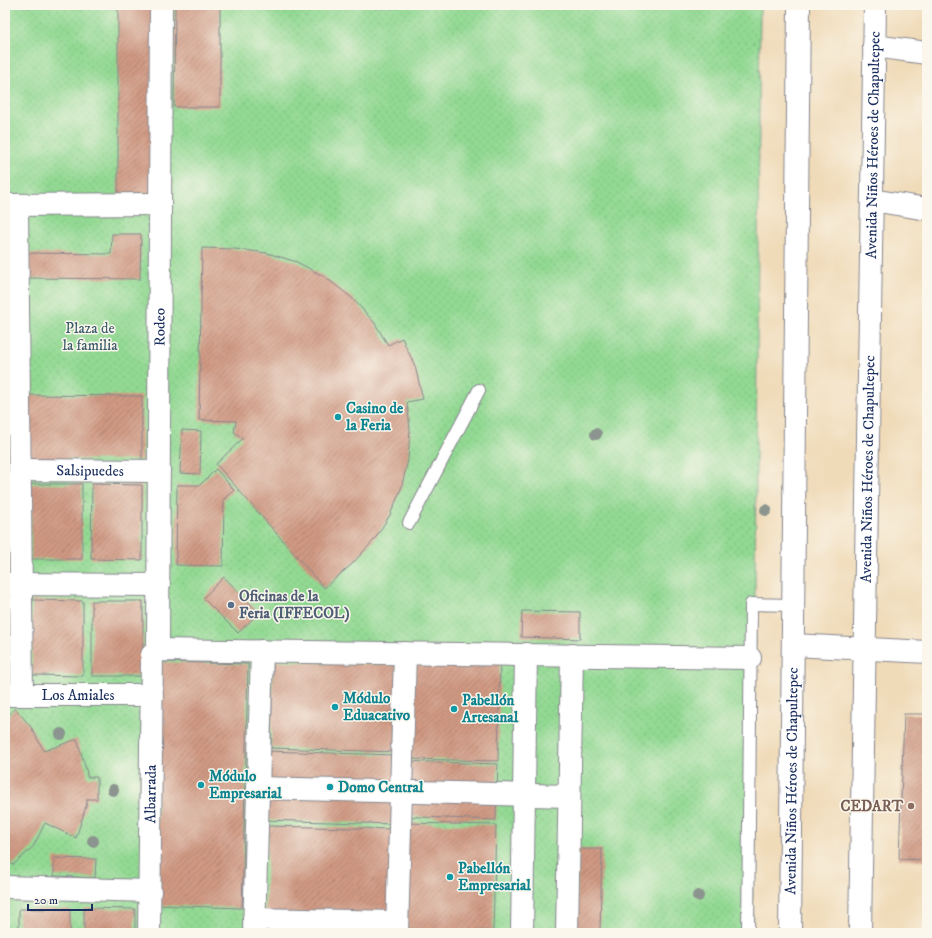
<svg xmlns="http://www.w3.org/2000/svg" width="932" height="938" viewBox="0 0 932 938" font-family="'IM FELL DW Pica',serif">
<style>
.park{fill:url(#park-dots);stroke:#568478}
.building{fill:url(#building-hatch)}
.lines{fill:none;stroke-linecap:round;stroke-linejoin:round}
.lane-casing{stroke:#86858c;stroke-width:14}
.street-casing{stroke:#86858c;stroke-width:24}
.secondary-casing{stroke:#86858c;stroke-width:24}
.lane{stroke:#fff;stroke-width:12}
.street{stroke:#fff;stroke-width:22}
.secondary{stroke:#fff;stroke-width:22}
.tree{fill:#8b948e}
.culture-dot{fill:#0f9aa8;stroke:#fbf7ec;stroke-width:1.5}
.service-dot{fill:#5c6f8a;stroke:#fbf7ec;stroke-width:1.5}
.education-dot{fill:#8d6e63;stroke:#fbf7ec;stroke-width:1.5}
.labels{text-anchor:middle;stroke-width:3;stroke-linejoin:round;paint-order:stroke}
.street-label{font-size:15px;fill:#1b2f5e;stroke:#fbf7ec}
.park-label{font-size:15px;fill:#395a6b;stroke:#fbf7ec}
.culture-label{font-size:15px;font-weight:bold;fill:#0d838f;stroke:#fbf7ec;text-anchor:start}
.service-label{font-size:15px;font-weight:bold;fill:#4e5e75;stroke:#fbf7ec;text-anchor:start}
.education-label{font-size:15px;font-weight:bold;fill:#785e54;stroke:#fbf7ec;text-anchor:end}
</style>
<defs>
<pattern id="park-dots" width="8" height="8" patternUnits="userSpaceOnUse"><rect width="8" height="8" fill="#92d993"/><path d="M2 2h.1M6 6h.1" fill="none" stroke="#7dbb81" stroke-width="1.8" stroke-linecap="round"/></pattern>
<pattern id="building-hatch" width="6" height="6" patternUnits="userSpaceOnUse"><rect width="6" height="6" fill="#d09982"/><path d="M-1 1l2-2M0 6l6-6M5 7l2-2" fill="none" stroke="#a87d6e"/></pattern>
</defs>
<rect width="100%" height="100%" fill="#fbf7ec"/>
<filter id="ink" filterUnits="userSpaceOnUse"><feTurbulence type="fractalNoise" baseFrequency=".025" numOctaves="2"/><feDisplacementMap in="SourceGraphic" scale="8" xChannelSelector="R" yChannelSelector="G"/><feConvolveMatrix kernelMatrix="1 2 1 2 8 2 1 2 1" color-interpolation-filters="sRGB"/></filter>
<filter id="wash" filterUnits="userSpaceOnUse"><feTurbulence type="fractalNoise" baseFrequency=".012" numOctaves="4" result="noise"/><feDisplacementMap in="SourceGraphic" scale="16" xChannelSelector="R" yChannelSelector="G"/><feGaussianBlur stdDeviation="0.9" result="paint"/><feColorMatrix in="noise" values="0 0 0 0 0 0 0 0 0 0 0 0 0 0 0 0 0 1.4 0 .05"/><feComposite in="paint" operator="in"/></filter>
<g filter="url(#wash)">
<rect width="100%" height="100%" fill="#f0dbb9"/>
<polygon class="park" points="5,5 760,5 752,933 5,933"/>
<g id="blocks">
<g class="building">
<rect x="118" y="5" width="35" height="189"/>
<polygon points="175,5 220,5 220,107 174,107"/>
<polygon points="5,214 7,214 11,569 5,569"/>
<polygon points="112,234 141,234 140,279 26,278 26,253 111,254"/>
<polygon points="202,248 235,249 267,253 297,262 325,277 352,298 374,322 388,345 402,338 415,366 423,399 407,402 410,429 408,460 401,489 390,515 374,540 352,564 324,588 216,464 243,438 234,432 236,421 199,420"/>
<polygon points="26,395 142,396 142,460 26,459"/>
<polygon points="182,430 201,431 200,474 180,473"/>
<polygon points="216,469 234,490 224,499 223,566 176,565 177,485 200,485"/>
<rect x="31" y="484" width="51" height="75"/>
<polygon points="92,484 142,485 142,560 91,559"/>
<polygon points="224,577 259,613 238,633 203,598"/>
<rect x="5" y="598" width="7" height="70"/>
<polygon points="32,600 83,601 83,676 32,675"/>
<rect x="92" y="601" width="51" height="75"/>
<polygon points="522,611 580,612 580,639 521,637"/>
<polygon points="411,657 500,659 498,761 408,759"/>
<polygon points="273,661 399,665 397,752 271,748"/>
<polygon points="161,662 248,664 242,908 154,905"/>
<polygon points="15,708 31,727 44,751 77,739 87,773 87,777 97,777 97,799 87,799 87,803 76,838 45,823 33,847 13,865 5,856 5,719"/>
<polygon points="904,714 927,714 927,860 899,859"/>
<polygon points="264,751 397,755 397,761 498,764 496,820 395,816 395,824 263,820"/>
<polygon points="406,823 496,825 493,931 404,929"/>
<polygon points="268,826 394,829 392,916 265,913"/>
<polygon points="578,849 602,849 600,932 576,931"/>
<polygon points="54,858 96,859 95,878 54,876"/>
<polygon points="84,908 135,909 135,933 84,933"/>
<rect x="19" y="909" width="51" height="24"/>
<polygon points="274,922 293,923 293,933 273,933"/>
</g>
</g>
</g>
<g filter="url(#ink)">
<use href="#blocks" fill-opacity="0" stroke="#86858c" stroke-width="1"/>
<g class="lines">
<g class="lane-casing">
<g id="lane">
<polyline points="409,523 479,390"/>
<polyline points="748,933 751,604 793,605"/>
</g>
</g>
<g class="street-casing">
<g id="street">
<polyline points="874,46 927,53"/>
<polyline points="872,200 927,209"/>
<polyline points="5,205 160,204"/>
<polyline points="17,205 22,695"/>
<path id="s1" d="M20,470L159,471"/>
<polyline points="5,584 159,585"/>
<polyline points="793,645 927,652"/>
<path id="s2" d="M158,650L161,5"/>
<path id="s3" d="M5,695H152"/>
<polyline points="258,788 569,796"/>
<polyline points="5,887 150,891"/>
<polyline points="254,919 397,922"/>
<path id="s4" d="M149,933L152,655L158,650L750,658"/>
<polyline points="254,933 262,651"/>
<polyline points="397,933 405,653"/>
<polyline points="522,933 526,654"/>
<polyline points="567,933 572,655"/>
</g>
</g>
<g class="secondary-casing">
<g id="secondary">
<path id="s5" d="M790,933L799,5"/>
<path id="s6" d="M860,933L875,5"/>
</g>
</g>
<use href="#lane" class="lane"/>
<use href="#street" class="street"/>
<use href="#secondary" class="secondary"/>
</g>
<g class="tree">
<circle cx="596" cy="434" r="6"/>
<circle cx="766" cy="510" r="6"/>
<circle cx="61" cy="734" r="6"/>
<circle cx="113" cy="790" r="6"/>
<circle cx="93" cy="841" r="6"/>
<circle cx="698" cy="896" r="6"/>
</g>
</g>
<g class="culture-dot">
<circle cx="338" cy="417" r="4"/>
<circle cx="335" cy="707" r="4"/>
<circle cx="454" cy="709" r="4"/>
<circle cx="201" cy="785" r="4"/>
<circle cx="330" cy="787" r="4"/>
<circle cx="450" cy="877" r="4"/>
</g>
<circle class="service-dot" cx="231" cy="605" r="4"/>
<circle class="education-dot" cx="911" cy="806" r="4"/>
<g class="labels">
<g class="street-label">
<text dy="5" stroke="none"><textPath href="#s6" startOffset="788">Avenida Niños Héroes de Chapultepec</textPath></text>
<text dy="5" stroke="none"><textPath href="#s2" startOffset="323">Rodeo</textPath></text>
<text dy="5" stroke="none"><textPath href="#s6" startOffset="464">Avenida Niños Héroes de Chapultepec</textPath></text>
<text dy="5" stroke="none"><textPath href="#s1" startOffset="70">Salsipuedes</textPath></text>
<text dy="5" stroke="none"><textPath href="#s3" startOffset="73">Los Amiales</textPath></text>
<text dy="5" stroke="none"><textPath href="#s5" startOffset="152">Avenida Niños Héroes de Chapultepec</textPath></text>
<text dy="5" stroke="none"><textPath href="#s4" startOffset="139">Albarrada</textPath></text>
</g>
<g class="park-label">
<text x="90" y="333">Plaza de<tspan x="90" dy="17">la familia</tspan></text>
</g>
<g class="culture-label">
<text x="346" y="413">Casino de<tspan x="346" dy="17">la Feria</tspan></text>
<text x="343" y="703">Módulo<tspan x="343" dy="17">Eduacativo</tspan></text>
<text x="462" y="705">Pabellón<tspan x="462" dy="17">Artesanal</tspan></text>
<text x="209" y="781">Módulo<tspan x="209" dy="17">Empresarial</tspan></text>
<text x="338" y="792">Domo Central</text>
<text x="458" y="873">Pabellón<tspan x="458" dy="17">Empresarial</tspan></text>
</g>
<g class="service-label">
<text x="239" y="601">Oficinas de la<tspan x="239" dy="17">Feria (IFFECOL)</tspan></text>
</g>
<g class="education-label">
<text x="903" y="811">CEDART</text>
</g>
</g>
<rect width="932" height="938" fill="none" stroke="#fbf7ec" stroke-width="20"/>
<path d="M28 904v6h64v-6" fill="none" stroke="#1b2f5e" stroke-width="2"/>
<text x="34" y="904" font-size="12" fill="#1b2f5e" stroke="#fbf7ec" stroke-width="3" paint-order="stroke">20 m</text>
</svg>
